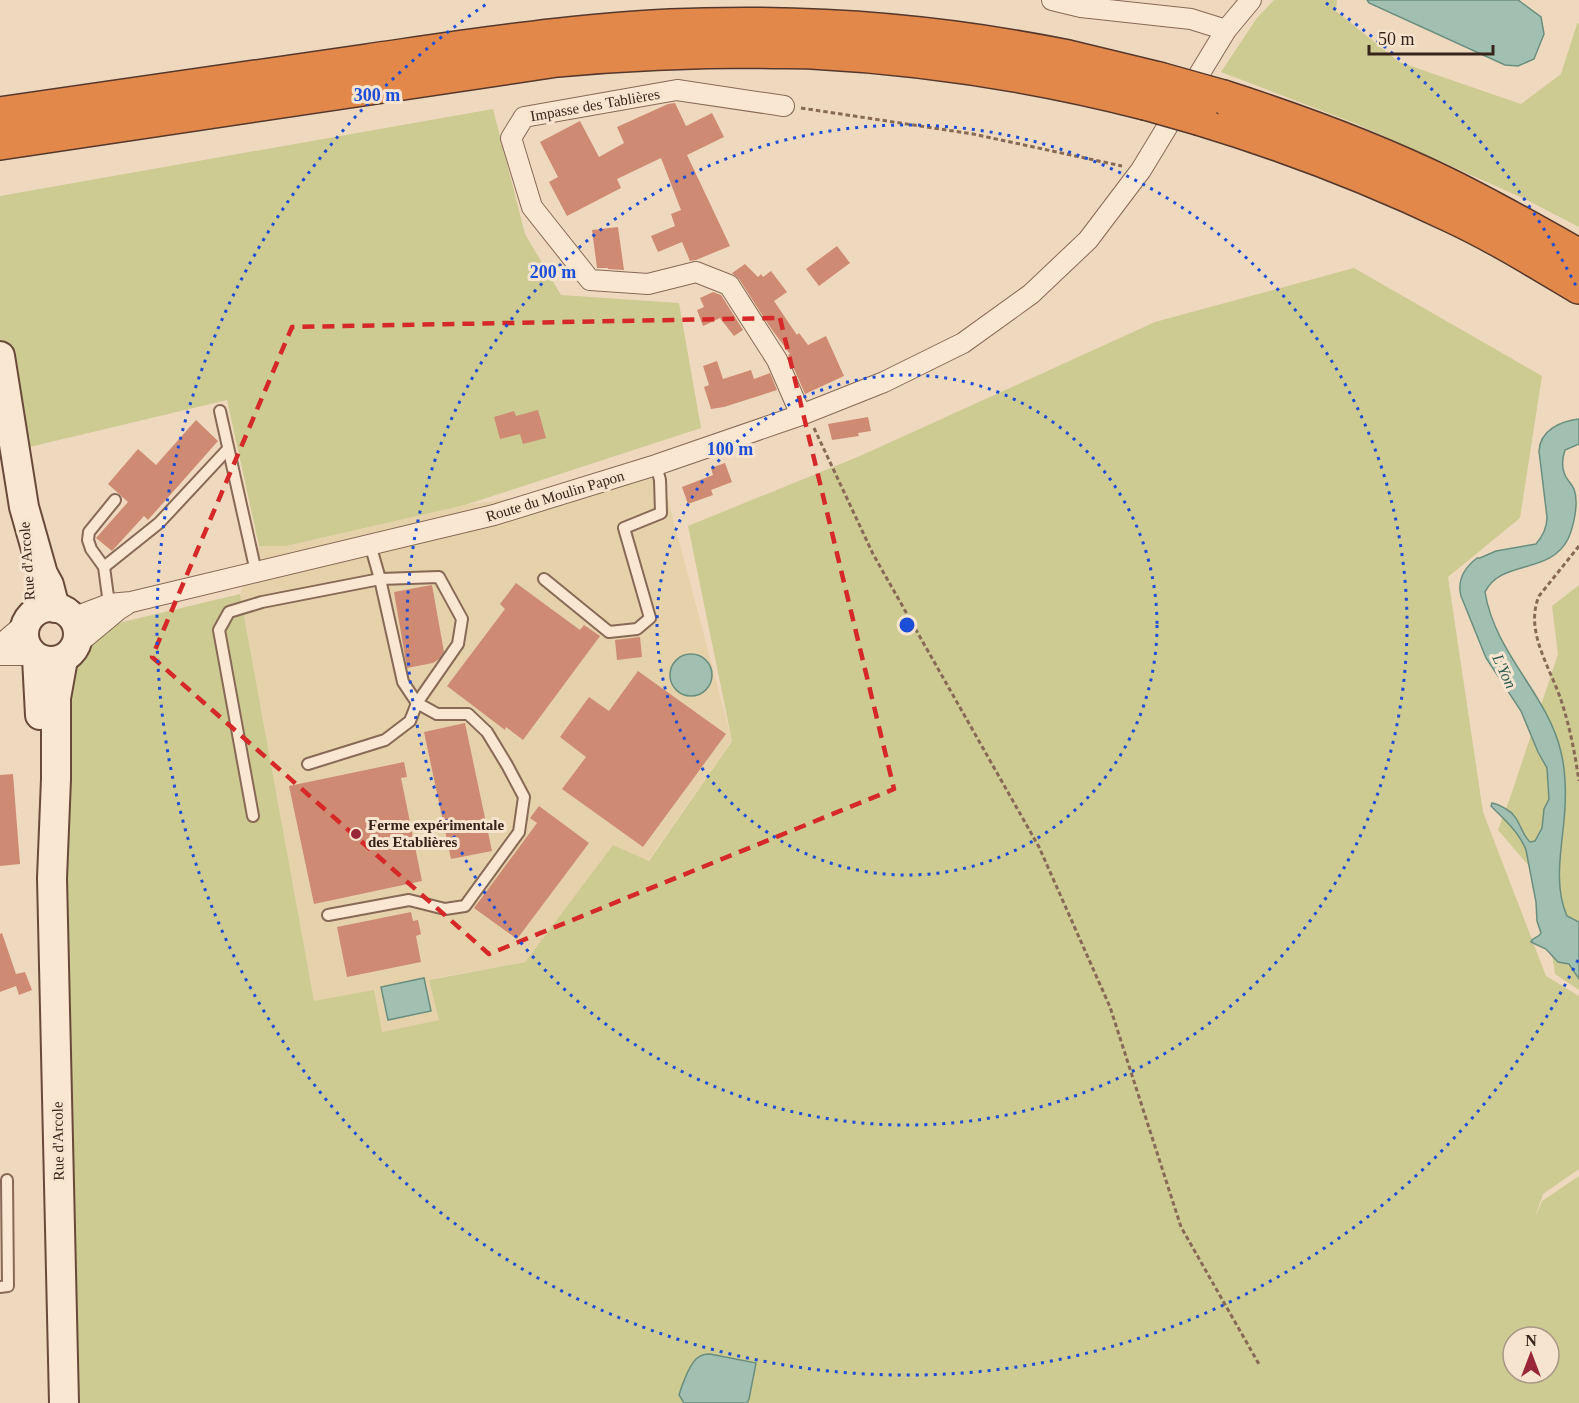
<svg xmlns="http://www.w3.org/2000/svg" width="1579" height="1403" viewBox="0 0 1579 1403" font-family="Georgia,serif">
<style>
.farmland{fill:#e5d2ab}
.green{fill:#cdca92;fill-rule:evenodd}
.water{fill:#a2c0b2;stroke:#698e7f;stroke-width:1.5}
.building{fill:#ce8a72}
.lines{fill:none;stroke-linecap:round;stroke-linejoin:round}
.lane-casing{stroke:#876956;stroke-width:14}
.street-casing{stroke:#876956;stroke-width:22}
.secondary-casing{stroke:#694a3a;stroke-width:32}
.highway-casing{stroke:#55382b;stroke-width:36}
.path{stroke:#876956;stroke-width:3;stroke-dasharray:4.5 3;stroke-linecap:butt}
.lane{stroke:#fae7d1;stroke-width:10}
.street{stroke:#fae7d1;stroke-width:20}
.secondary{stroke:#fae7d1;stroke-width:28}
.highway{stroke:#e2884b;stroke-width:33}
.highway-bridge-casing{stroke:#55382b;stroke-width:36;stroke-linecap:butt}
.highway-bridge{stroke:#e2884b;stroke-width:33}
.marked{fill:none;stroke:#d62828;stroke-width:4.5;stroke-dasharray:12 8;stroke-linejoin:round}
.ring{fill:none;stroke:#1d4ed8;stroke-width:3;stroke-dasharray:3 6}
.poi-dot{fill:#982538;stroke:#f6e4ce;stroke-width:2}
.labels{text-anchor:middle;stroke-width:6;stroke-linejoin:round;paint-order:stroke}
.street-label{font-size:15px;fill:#36241b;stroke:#f6e4ce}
.poi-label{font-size:15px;font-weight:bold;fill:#36241b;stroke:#f6e4ce;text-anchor:start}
.water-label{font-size:16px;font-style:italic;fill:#2a574d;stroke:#f6e4ce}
.centre{fill:#1d4ed8;stroke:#f6e4ce;stroke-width:3}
.ring-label{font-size:18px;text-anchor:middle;font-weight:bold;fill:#1d4ed8;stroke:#f6e4ce;stroke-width:6;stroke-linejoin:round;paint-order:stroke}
</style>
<rect width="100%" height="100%" fill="#efd9be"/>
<polygon class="farmland" points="662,477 732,740 648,861 613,845 525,962 430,979 439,1020 382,1032 314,1001 240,594 259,546 286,546 465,505"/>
<g class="green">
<polygon points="1274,0 1337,0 1336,11 1399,62 1521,104 1561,74 1577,24 1579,23 1579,227 1525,199 1354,123 1221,72 1257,18"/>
<polygon points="493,109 525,234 561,295 679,303 701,428 465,505 286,546 259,546 227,400 0,454 0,196"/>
<path d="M1354,268L1542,376L1520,518L1448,577L1483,812L1546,976L1579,996V1169L1543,1194L1534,1220L1542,1201L1579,1176V1403H76L61,1251L70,678L106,626L240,594L314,1001L374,990L382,1032L439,1020L429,980L525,962L613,845L649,861L732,741L688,526L860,456L1155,322ZM1513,1337H1549V1373H1513Z"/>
<polygon points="1579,585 1579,990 1555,974 1540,879 1498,830 1511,795 1558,654 1552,606"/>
</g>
<g class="water">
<polygon points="1367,0 1518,0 1541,17 1544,34 1534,59 1518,66 1505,65 1369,3"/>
<path d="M1579,419V444L1565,450C1562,459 1561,468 1566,477C1568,481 1572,484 1574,489C1579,502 1574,526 1568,539C1550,575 1501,559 1485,592C1495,654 1547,693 1561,752C1567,777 1566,805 1563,830C1560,857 1555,889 1567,916L1579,922V979L1569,964L1558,962L1546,949L1531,942C1532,937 1539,938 1541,933L1537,921L1536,902L1526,850C1519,832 1504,819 1491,806L1492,803C1498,804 1501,806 1506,809C1520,816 1520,833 1530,842L1535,841L1542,828L1544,809L1549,799L1547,768L1538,752L1521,711L1486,658L1461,596C1457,580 1464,568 1477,558H1480L1496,551L1536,544C1543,536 1547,527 1547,517L1539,451C1540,430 1561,421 1579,419Z"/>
<circle cx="691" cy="675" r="21"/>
<polygon points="424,978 431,1011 388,1020 381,987"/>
<path d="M710,1354L756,1363L749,1399L747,1403H684L679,1395C682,1385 689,1366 696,1359C700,1355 705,1354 710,1354Z"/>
</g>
<g class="building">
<polygon points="675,103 686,126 712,113 724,137 687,155 730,246 696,260 690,261 682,242 658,252 651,236 675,226 671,214 681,210 661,158 617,179 621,188 567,216 549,182 558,177 540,142 580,121 599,157 624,143 617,127 668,104"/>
<polygon points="618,227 624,270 608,269 608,268 597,268 592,230"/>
<polygon points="837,246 850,263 819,286 806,269"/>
<polygon points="745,264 758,277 761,274 763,277 771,271 787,292 774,301 797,335 799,333 808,345 826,336 844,376 805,394 788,355 790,354 770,327 739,279 732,273"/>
<polygon points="713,292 721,295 743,330 734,336 720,318 703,326 697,310 704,307 700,298"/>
<polygon points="717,361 723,379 751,370 754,379 770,373 777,390 724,407 711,409 704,387 709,385 703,366"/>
<polygon points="538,410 546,438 523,444 520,434 500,439 494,417 514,411 516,416"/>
<polygon points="868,417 871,431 858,433 859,436 832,440 828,424"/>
<polygon points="196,420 218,441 148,520 144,516 112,551 96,538 128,502 108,484 138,449 156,465"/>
<polygon points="725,463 732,482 711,490 713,495 688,504 682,487 713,475 711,468"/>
<polygon points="516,583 580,630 584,625 600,636 523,740 506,727 505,730 447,686 505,609 500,604"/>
<polygon points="432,585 444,652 439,659 433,663 407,668 394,592"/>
<polygon points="640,637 642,657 617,660 615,640"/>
<polygon points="638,671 726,734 643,847 562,789 586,757 560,737 589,697 609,711"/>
<polygon points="465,723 492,851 451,859 424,732"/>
<polygon points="404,762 407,777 401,778 422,881 314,904 289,786"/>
<polygon points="13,774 20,864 0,866 0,775"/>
<polygon points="539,806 589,843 517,939 474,908 537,823 530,818"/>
<polygon points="411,912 413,921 418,920 421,934 416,936 421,962 347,977 337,927"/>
<polygon points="2,933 16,974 25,972 32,990 19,995 16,986 0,992 0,934"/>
</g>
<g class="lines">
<g class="lane-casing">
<g id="lane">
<polyline points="220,411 256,572"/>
<polyline points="104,567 159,523 228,449"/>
<polyline points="544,579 609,632 637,629 650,618 624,528 661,513 660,480 656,465"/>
<polyline points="109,604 104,567 91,549 88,540 89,532 115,500"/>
<polyline points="253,816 219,630 229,612 262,602 380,579 439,577 462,619 458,644 417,703 410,721 385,740 308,764"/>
<polyline points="328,915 409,900 445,909 465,906 519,832 524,797 507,765 487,732 468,714 437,714 417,703 403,682 380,579 370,544"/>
<polyline points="0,1287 8,1286 7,1180"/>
</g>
</g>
<g class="street-casing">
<g id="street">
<polyline points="1052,0 1081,7 1191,19 1226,30"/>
<polyline points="784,106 677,90 524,117 511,138 532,207 590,280 648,284 696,272 729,285 777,360 801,415"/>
<polyline points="72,618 109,604 131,602 494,515 656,465 801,415 884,382 963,343 1031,294 1088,240 1141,170 1226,30 1251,0"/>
<polyline points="0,645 26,623"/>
<polyline points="76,645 118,610 126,605"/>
<polyline points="0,655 33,655"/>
</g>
</g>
<g class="secondary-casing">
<g id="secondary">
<polyline points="0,356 24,507 43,574 49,585 55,608"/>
<circle cx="51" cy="634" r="27"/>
<polyline points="37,658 40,715"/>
<polyline points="63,659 56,698 56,779 52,878 64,1403"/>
</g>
</g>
<g class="highway-casing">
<g id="highway">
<path d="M1223,97C1298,121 1374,149 1446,184C1491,206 1535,231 1579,256"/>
<path d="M0,114C122,97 244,79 367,61C479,45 591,27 705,25C826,22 949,33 1068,57C1098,64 1129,72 1159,79"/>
<path d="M1201,119C1287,145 1370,177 1452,216C1495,236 1537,262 1579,287"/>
<path d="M0,143L557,60C624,54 690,51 757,51C776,52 794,51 812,52C924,58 1036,75 1145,103"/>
</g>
</g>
<g class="path">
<polyline points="801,108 973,134 1122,166"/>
<polyline points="814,428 873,554 1039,847 1110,1007 1181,1227 1260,1366"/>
<path d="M1579,546L1539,596C1524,632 1551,668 1562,703C1570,728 1575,754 1579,781"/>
</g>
<use href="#lane" class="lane"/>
<use href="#street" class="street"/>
<use href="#secondary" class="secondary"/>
<use href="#highway" class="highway"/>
<g class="highway-bridge-casing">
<g id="highway-bridge">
<polyline points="1159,79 1223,97"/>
<polyline points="1145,103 1201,119"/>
</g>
</g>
<use href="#highway-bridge" class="highway-bridge"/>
</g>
<path class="marked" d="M780,318L894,789L489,954L152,657L292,327Z"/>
<g class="ring">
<circle cx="907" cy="625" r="250"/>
<circle cx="907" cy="625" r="500"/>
<path d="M1578 960A750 750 0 1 1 488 3M1326 3A750 750 0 0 1 1578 290"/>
</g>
<circle class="poi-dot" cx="356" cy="834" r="6"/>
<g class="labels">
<g class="street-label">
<text transform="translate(595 105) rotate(-10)" y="5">Impasse des Tablières</text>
<text transform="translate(555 496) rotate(-17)" y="5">Route du Moulin Papon</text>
<text transform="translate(27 561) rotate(-94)" y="5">Rue d'Arcole</text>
<text transform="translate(58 1141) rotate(-91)" y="5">Rue d'Arcole</text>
</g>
<g class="poi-label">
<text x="368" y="830">Ferme expérimentale<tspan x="368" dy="17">des Etablières</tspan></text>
</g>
<g class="water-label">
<text transform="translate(1505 671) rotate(65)" y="6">L'Yon</text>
</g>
</g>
<circle cx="907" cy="625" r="9" class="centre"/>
<g class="ring-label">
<text x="377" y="101">300 m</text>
<text x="553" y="278">200 m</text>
<text x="730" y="455">100 m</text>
</g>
<g transform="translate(1531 1355)"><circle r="28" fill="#f6e4ce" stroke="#a99786" stroke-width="1.5"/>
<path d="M0-4.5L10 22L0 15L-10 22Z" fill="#982538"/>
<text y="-9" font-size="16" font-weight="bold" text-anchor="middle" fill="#36241b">N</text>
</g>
<path d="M1369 45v9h124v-9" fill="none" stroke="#36241b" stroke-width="3"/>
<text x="1378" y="45" font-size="18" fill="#36241b" stroke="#f6e4ce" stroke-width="4.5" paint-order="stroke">50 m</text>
</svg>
